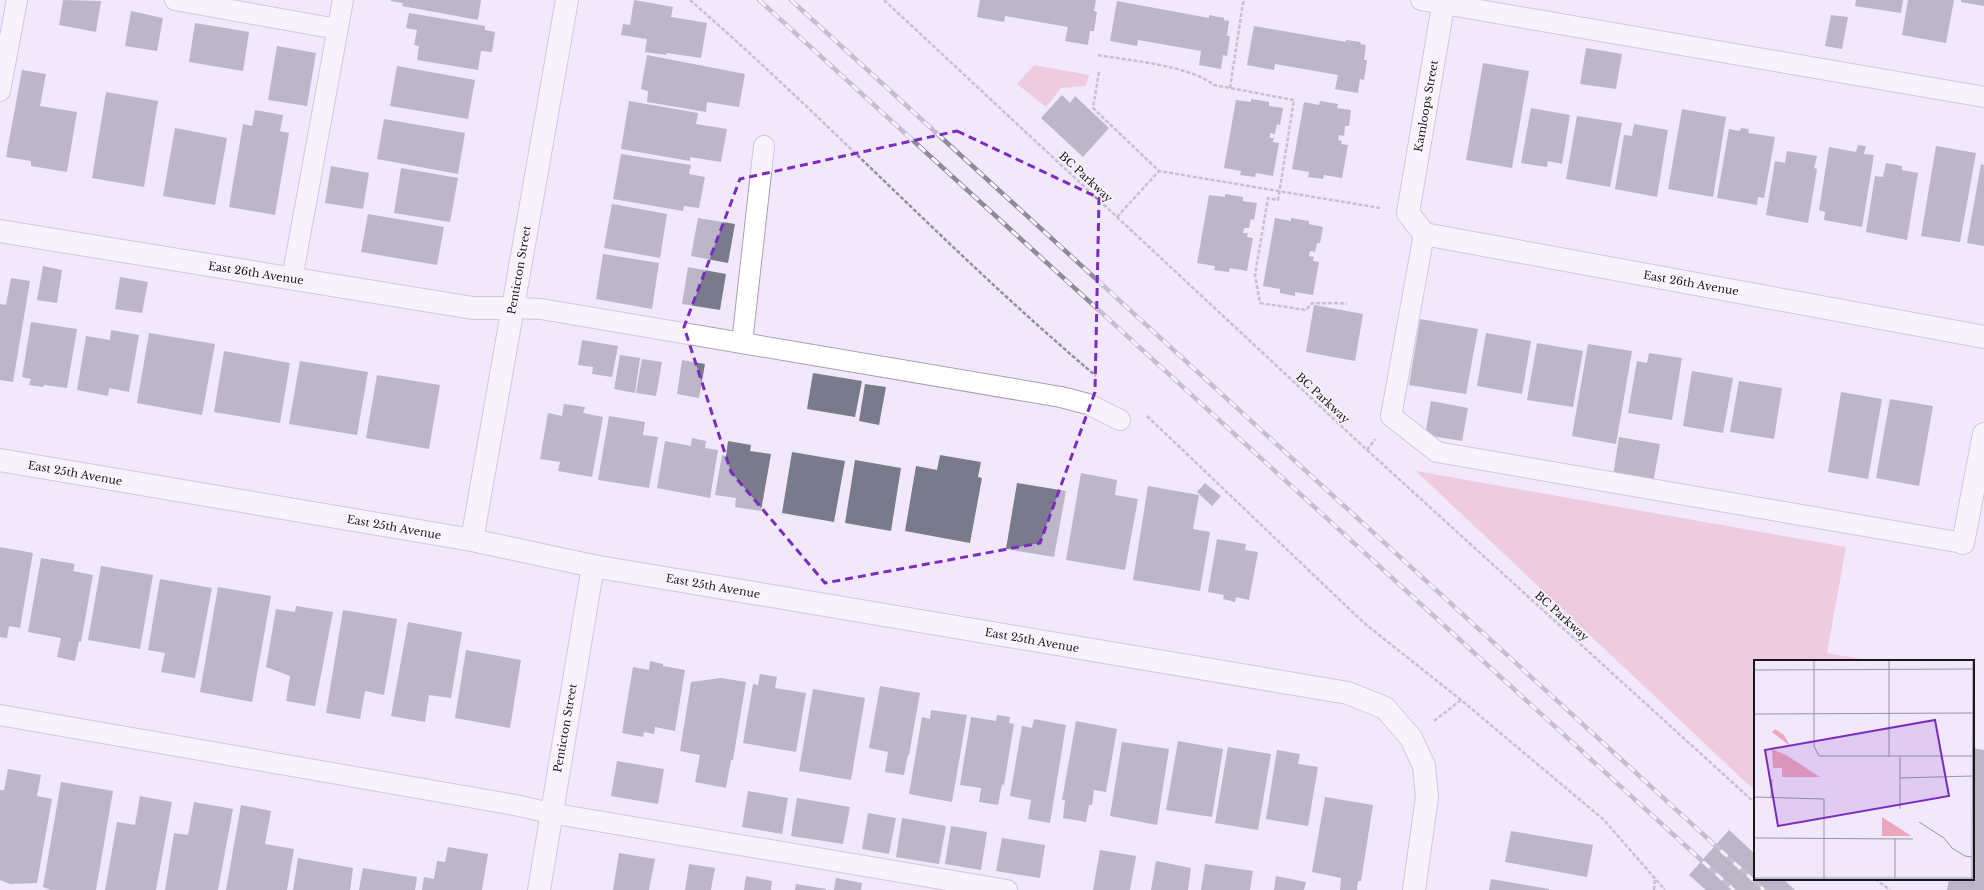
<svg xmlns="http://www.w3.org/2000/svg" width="1984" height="890" viewBox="0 0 1984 890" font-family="'Libre Baskerville',serif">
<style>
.green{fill:#eba8bc}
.building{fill:#7a7a8d}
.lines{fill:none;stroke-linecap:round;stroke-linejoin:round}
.service-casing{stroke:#a99fb2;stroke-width:22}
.minor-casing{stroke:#a99fb2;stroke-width:24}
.path{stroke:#958e9d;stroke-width:2.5;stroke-dasharray:4 2;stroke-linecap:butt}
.service{stroke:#fff;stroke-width:20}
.minor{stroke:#fff;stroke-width:22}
.rail-casing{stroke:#908998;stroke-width:4.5}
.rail{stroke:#fbf9fd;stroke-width:3;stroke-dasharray:9;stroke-linecap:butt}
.marked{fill:none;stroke:#7b2cbf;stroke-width:3;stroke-dasharray:8 5;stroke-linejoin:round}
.labels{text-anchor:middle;stroke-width:3;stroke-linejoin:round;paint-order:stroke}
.street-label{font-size:11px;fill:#19161d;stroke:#fbf9fd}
.inset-road{fill:none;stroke:#9b94a3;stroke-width:1}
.view{fill:#7b2cbf;fill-opacity:0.15;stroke:#7b2cbf;stroke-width:2}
.inset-edge{fill:none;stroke:#19161d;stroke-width:2}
</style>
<rect width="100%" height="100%" fill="#f2e8fc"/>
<g class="green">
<polygon points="1034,65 1089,75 1086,86 1061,88 1046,107 1017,84"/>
<polygon points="1416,471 1846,547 1827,653 1872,661 1755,661 1755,791"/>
</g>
<g class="building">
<polygon points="63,0 101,1 96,32 59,25"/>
<polygon points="391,0 481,0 478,20 402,6 403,3 391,1"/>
<polygon points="634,0 673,7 671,17 707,23 701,58 667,53 666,55 645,52 647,39 621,35 623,24 630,25"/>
<polygon points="980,0 1096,0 1094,11 1097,12 1094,31 1090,31 1088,45 1065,41 1068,27 1005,16 1004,22 977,17"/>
<polygon points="1856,0 1903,0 1901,13 1855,6"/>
<polygon points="1908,0 1954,0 1946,43 1902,35"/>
<polygon points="1961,0 1984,0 1984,6 1961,2"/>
<polygon points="1117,1 1209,18 1209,15 1224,18 1224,20 1229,21 1227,36 1230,36 1227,56 1223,55 1221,69 1199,65 1201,51 1138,40 1137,46 1110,41"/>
<polygon points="131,11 163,18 157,51 125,46"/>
<polygon points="409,13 485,26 485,30 495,32 492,52 481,51 478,70 417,60 419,46 414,45 417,30 406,28"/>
<polygon points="1831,15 1848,17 1842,49 1825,46"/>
<polygon points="195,23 249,32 243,71 189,62"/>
<polygon points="1254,26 1346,42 1346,40 1361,42 1360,44 1366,45 1364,60 1367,60 1364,80 1360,79 1358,93 1335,89 1338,75 1275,64 1274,70 1247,65"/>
<polygon points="277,46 316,53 307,106 268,100"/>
<polygon points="1586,48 1622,54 1616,89 1580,84"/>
<polygon points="647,55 745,74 739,107 707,102 706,112 647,102 648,91 641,89"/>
<polygon points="1483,63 1529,71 1512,168 1466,160"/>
<polygon points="397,66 475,80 468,119 390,106"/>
<polygon points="22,70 46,74 40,106 77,112 67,172 31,166 31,161 6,157"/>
<polygon points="106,92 158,101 144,187 92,178"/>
<polygon points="1062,95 1070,103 1075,96 1109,128 1083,157 1041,118"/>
<polygon points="1251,99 1269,102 1269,106 1283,108 1280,125 1277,124 1275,134 1270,133 1270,138 1274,138 1273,142 1279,143 1273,176 1256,173 1255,177 1240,175 1241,171 1224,168 1236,100 1251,102"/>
<polygon points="629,101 698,113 696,124 727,129 721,162 690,157 690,161 621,149"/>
<polygon points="1320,101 1338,104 1337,108 1351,110 1349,126 1345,126 1344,136 1339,135 1338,140 1342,141 1341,144 1348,145 1342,178 1324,175 1323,179 1308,177 1309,172 1292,169 1304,102 1319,105"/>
<polygon points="1531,108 1570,115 1562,164 1548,161 1547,167 1521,163"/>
<polygon points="1682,109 1726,117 1713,197 1668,189"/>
<polygon points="255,110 283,115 280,131 289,133 275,215 229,207 243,124 252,126"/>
<polygon points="1577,116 1622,123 1610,187 1566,179"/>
<polygon points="384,119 465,133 458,174 377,159"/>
<polygon points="1634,124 1668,130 1657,197 1615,189 1624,135 1632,136"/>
<polygon points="175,128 227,138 215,205 163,196"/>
<polygon points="1741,128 1749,129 1748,133 1775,137 1764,198 1758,197 1757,205 1717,198 1729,129 1740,131"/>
<polygon points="1858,145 1866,146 1864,154 1874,155 1862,227 1824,220 1825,212 1819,210 1829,147 1856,152"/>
<polygon points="1936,146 1976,153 1960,242 1921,236"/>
<polygon points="1787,151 1817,156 1814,168 1817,169 1808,223 1766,215 1775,161 1785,163"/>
<polygon points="621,154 691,165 689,174 705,177 699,208 684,206 683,211 613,199"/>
<polygon points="1886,163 1902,166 1902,170 1918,173 1907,240 1866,232 1875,176 1883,177"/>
<polygon points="1981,164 1984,165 1984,246 1967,243"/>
<polygon points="331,166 369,173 363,209 325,203"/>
<polygon points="401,168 458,178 450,222 394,213"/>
<polygon points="1225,194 1243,197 1243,201 1257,203 1254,220 1251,219 1249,228 1244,228 1243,233 1248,233 1247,237 1253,238 1247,271 1230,268 1229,272 1214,270 1215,266 1197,263 1209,195 1225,197"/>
<polygon points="612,204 667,214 660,258 604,248"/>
<polygon points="368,214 444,227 437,265 361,252"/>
<polygon points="698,218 735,224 728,263 691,256"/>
<polygon points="1275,218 1291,221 1291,218 1309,221 1309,224 1323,227 1320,243 1317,243 1315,252 1310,251 1309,256 1314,257 1313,261 1319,262 1313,295 1295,292 1295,296 1280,293 1280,289 1263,286"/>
<polygon points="603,254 659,263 652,309 596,299"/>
<polygon points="43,266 62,270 57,303 37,300"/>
<polygon points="688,267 726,274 720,310 682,304"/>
<polygon points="120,277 148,282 142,313 115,309"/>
<polygon points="11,278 30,281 13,382 0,380 0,304 6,305"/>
<polygon points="1314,305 1363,314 1355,361 1306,352"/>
<polygon points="1420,319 1478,329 1466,394 1409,385"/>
<polygon points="31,322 77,329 67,388 44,385 43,387 29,385 31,379 22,377"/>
<polygon points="111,330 139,335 129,392 109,388 108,396 77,390 86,336 110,340"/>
<polygon points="149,333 215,344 202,415 137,403"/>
<polygon points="1486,333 1531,341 1522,394 1477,386"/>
<polygon points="582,340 618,346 612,377 592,374 593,367 578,365"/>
<polygon points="1537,343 1583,351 1573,407 1527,400"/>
<polygon points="1588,344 1632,351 1616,444 1572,436"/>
<polygon points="224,351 290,363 280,423 214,412"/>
<polygon points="1649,353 1682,358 1672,420 1628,413 1637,361 1647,363"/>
<polygon points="620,355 640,358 635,393 614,389"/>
<polygon points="642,359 662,362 656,396 636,393"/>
<polygon points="682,360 705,364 699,398 677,394"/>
<polygon points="300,361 368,372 357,435 289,424"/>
<polygon points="1692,371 1733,378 1723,433 1683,426"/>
<polygon points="813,373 862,381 855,417 807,409"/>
<polygon points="377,375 440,385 429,449 366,438"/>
<polygon points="1739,381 1782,388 1774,439 1730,432"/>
<polygon points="865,384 886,387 879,425 859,421"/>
<polygon points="1841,392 1882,399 1868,479 1828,472"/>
<polygon points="1890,399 1933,406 1919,486 1876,478"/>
<polygon points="1431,401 1468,408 1462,441 1425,435"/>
<polygon points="564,404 585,407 583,413 603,417 592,477 558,471 560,462 540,459 548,413 562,416"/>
<polygon points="609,416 645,422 643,435 658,437 649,488 598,480"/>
<polygon points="1619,437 1660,444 1653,483 1613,476"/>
<polygon points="692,438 706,441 705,448 718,450 710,498 657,488 665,441 691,446"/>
<polygon points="728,441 751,445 750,451 771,454 761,511 735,507 736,498 715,495 722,455 726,456"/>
<polygon points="792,452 845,461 834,522 782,513"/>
<polygon points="940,455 981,462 978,477 982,478 970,543 905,531 916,466 937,470"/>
<polygon points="855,460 901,468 891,531 845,523"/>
<polygon points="1081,473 1117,480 1115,495 1138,499 1125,570 1066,560"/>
<polygon points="1017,483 1066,491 1054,557 1006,549"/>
<polygon points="1205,483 1221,496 1212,506 1197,492"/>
<polygon points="1148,486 1199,495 1193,529 1210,532 1200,591 1133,580"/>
<polygon points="1217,539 1246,544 1245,550 1258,552 1249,600 1236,597 1235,602 1223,599 1224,595 1208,592"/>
<polygon points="0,547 33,553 20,628 9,626 7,638 0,637"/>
<polygon points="41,558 75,564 73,571 93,575 81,642 79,641 75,661 57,657 61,638 28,632"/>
<polygon points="101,566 153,575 140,649 88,640"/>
<polygon points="160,579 212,588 195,678 161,672 165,653 148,650"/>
<polygon points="218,587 271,596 252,702 200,692"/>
<polygon points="296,606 333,612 315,706 286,701 290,676 266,667 276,609 295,612"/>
<polygon points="343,610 397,619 384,695 365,691 360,719 326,713"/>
<polygon points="408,622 462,632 451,698 429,695 425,722 391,716"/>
<polygon points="466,650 521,660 510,728 455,718"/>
<polygon points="650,661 663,664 663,666 685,670 675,731 655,727 654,734 644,732 643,737 622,733 633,667 649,670"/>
<polygon points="760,674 777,677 775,688 806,693 796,752 743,743 753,684 758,685"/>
<polygon points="721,678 746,682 733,760 731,760 726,788 695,782 700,755 680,751 691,682"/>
<polygon points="880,686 920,693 909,755 908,755 904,775 885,772 888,752 869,748"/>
<polygon points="813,689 865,698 851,780 799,771"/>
<polygon points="931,710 967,715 952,802 909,794 922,717 930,719"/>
<polygon points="997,715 1010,717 1009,723 1014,724 1004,785 1002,784 998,805 979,802 981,788 960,785 971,717 996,721"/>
<polygon points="1034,719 1066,725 1050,823 1028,819 1031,800 1010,796 1022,726 1032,728"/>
<polygon points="1076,721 1117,729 1106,792 1094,790 1092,805 1089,805 1086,822 1063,818 1065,800 1062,800"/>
<polygon points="1178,741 1223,749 1212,817 1166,810"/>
<polygon points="1122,742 1169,749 1157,825 1110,816"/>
<polygon points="1228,747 1271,754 1258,830 1215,823"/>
<polygon points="1973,748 1984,750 1984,890 1947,890 1949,879 1973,879"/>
<polygon points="1277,750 1300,754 1298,764 1318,767 1308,826 1266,819"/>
<polygon points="617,761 664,769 658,804 611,796"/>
<polygon points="8,769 41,775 37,796 52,799 37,883 10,884 0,880 0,790 4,790"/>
<polygon points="61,782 113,791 96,890 51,890 43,887"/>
<polygon points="748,791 788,798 782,834 742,827"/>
<polygon points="140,796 172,802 156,890 105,890 117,822 135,825"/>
<polygon points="1325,797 1373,805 1361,881 1358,881 1357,890 1340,890 1341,878 1312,872"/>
<polygon points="797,798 850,807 843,844 791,836"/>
<polygon points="194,802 233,809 218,890 165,890 174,833 188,835"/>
<polygon points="241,805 271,811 265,844 294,849 287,890 226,890"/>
<polygon points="868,813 896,818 889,854 862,849"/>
<polygon points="902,818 946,826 939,864 896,857"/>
<polygon points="951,826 987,832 981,870 945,864"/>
<polygon points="1729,830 1755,854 1755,879 1783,879 1795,890 1706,890 1689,875"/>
<polygon points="1511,831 1593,845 1587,877 1505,862"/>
<polygon points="1002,838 1045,845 1040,878 996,871"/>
<polygon points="448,847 488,854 482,890 422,890 424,877 434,879 437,861 445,862"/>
<polygon points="1100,850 1136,856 1130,890 1093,890"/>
<polygon points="619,853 655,859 649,890 613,890"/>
<polygon points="298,858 353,868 350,890 293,890"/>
<polygon points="1156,861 1191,868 1188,890 1151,890"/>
<polygon points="689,864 715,868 711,890 685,890"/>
<polygon points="1205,864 1253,871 1250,890 1201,890"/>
<polygon points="363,868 417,877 415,890 359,890"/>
<polygon points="746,876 772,881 771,890 744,890"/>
<polygon points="1276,876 1306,882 1304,890 1274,890"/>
<polygon points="836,878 862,883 861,890 834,890"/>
<polygon points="1491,879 1549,889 1549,890 1489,890"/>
<polygon points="796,884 826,889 826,890 795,890"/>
</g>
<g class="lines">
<g class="service-casing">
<g id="service">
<polyline points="175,0 337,29"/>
<polyline points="1421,0 1984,97"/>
<polyline points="0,91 17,0"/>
<polyline points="1424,234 1391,416 1437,452 1963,543"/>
<polyline points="292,279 343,0"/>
<polyline points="513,308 541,309 1061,397 1088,404 1120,420"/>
<polyline points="742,343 764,146"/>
<polyline points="0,715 515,805 550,813 1007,890"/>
</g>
</g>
<g class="minor-casing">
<g id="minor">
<polyline points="1444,0 1408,213 1424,234 1984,337"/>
<polyline points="0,231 473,308 513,308"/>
<polyline points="0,460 472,540 593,566 1348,693 1385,708 1411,738 1424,766 1427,797 1414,890"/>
<polyline points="472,540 567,0"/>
<polyline points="1963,543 1984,434"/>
<polyline points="539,890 593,566"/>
</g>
</g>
<g class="path">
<path d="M690,0C829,121 955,257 1096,376"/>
<polyline points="884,0 1367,450 1755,803"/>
<path d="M1098,55C1131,61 1188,65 1214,85L1294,100L1278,200L1268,198L1255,275L1260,303L1306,310L1312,303C1324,304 1333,302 1347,304"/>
<polyline points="1099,72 1093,108 1159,171 1380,208"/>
<polyline points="1230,88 1243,3 1246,0"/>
<polyline points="1117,217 1159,171"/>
<polyline points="1147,416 1364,623 1461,700 1604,820 1665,890"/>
<polyline points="1367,450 1375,439"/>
<polyline points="1434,721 1461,700"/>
<polyline points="1875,879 1890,890"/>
<polyline points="1654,890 1655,877"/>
</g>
<use href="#service" class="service"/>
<use href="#minor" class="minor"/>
<g class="rail-casing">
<g id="rail">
<polyline points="759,0 1734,890"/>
<polyline points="791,0 1764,890"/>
</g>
</g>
<use href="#rail" class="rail"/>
</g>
<path d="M0 0H1984V890H0ZM957,131L1099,198L1095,392L1040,543L825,583L731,472L684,327L740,179Z" fill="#f2e8fc" fill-opacity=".55" fill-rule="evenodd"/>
<path class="marked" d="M957,131L1099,198L1095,392L1040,543L825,583L731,472L684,327L740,179Z"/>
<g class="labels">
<g class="street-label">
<text transform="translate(1426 106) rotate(-80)" y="4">Kamloops Street</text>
<text transform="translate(1086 177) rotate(43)" y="4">BC Parkway</text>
<text transform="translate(519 270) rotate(-80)" y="4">Penticton Street</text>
<text transform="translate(256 273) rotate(9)" y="4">East 26th Avenue</text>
<text transform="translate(1691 283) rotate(10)" y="4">East 26th Avenue</text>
<text transform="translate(1323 398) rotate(43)" y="4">BC Parkway</text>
<text transform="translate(75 473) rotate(10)" y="4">East 25th Avenue</text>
<text transform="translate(394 527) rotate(10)" y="4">East 25th Avenue</text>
<text transform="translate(713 586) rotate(10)" y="4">East 25th Avenue</text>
<text transform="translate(1562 616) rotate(42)" y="4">BC Parkway</text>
<text transform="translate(1032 640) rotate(10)" y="4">East 25th Avenue</text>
<text transform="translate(565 728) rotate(-80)" y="4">Penticton Street</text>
</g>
</g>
<g transform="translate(1754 660)">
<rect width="220" height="220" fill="#f2e8fc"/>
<path d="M21,69L30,75L36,86L18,72ZM18,89L32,95L66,117H28V108H19ZM128,157L156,175V176H128Z" fill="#eba8bc"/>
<path class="inset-road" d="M60,0V86L65,96H220M135,0V97M0,10L220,9M0,54L220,53M146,97V149M146,118L218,116M0,137L70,139V220M17,137L18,119M165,162L190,178L198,188L211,196L218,197M0,178L159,179M0,218H218M141,220V178M218,220L219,0"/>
<path class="view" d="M181,60L195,136L24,166L11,90Z"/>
<rect width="220" height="220" class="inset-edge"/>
</g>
</svg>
